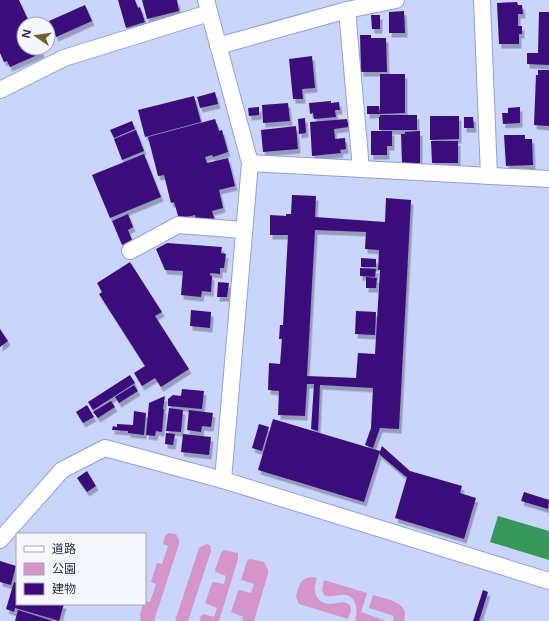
<svg xmlns="http://www.w3.org/2000/svg" width="549" height="621" viewBox="0 0 549 621" font-family="'Noto Sans','Noto Sans JP',sans-serif">
<style>
.green{fill:#d496c9}
.water{fill:#35985a}
.building{fill:#3a0b7a;fill-rule:evenodd;filter:url(#shadow)}
.lines{fill:none;stroke-linecap:round;stroke-linejoin:round}
.minor-casing{stroke:#90a0de;stroke-width:18}
.minor{stroke:#fff;stroke-width:16}
</style>
<defs>
<filter id="shadow"><feDropShadow dx="2.5" dy="4.5" stdDeviation="0" flood-color="#0004"/></filter>
</defs>
<rect width="100%" height="100%" fill="#cad5fc"/>
<g class="green">
<polygon points="169,533 176,534 179,540 179,544 155,618 154,621 141,621 140,615 143,604 145,604 145,601 150,602 156,584 151,582 157,563 162,564 168,546 163,544 165,536"/>
<polygon points="206,544 210,545 211,551 188,621 175,621 199,548"/>
<polygon points="224,550 238,553 238,559 219,621 199,621 201,616 203,614 214,617 217,608 205,603 212,583 214,582 224,584 226,576 216,572 215,570 221,553"/>
<polygon points="250,559 264,562 268,570 268,574 254,621 242,621 243,617 231,612 238,591 240,590 251,593 254,584 241,580 247,561"/>
<path d="M311,577L317,578C316,582 314,587 315,591C315,598 323,605 331,604C339,603 343,600 350,605L351,611L348,619L299,604L296,597C299,587 299,579 311,577Z"/>
<path d="M324,580L367,593L361,612L386,621H355C359,610 356,593 341,595C334,595 331,598 324,595L322,590Z"/>
<path d="M373,595C386,599 411,602 404,621H393L394,616L369,608Z"/>
</g>
<polygon class="water" points="498,516 549,531 549,560 490,542"/>
<g class="building">
<polygon points="0,0 19,0 30,24 24,24 24,48 40,48 42,53 10,67 7,61 4,62 0,53"/>
<polygon points="118,0 135,0 138,8 140,7 145,22 126,28"/>
<polygon points="142,0 177,0 179,11 147,19"/>
<polygon points="517,2 518,5 522,5 523,14 518,14 518,26 522,26 522,34 519,34 519,44 499,44 497,3"/>
<polygon points="85,5 92,21 56,37 49,21"/>
<polygon points="404,11 405,33 389,33 389,12"/>
<polygon points="539,12 549,12 549,65 527,64 527,53 538,53"/>
<polygon points="371,15 380,15 380,29 372,29"/>
<polygon points="360,35 371,35 371,38 386,38 387,72 361,72"/>
<polygon points="312,56 315,88 302,89 303,99 293,99 289,59"/>
<polygon points="538,70 549,70 549,126 534,125 536,75 538,75"/>
<polygon points="380,74 405,74 405,113 380,114"/>
<polygon points="215,92 218,104 200,108 197,97"/>
<polygon points="194,96 201,122 145,137 138,110"/>
<polygon points="331,101 331,103 339,102 340,110 335,110 336,117 314,119 313,113 310,114 309,103"/>
<polygon points="288,103 290,121 263,123 262,105"/>
<polygon points="367,106 379,106 380,114 367,114"/>
<polygon points="259,107 259,115 249,116 248,108"/>
<polygon points="520,107 520,123 503,124 502,113 508,113 508,108"/>
<polygon points="380,115 417,115 417,130 379,130 379,117 380,117"/>
<polygon points="430,116 459,116 459,139 430,140"/>
<polygon points="464,117 473,117 474,128 464,128"/>
<polygon points="305,118 306,133 299,134 298,119"/>
<polygon points="215,119 219,131 222,130 228,152 213,157 212,155 205,157 207,163 228,158 235,186 219,190 223,208 212,211 215,221 196,220 195,215 179,219 174,202 171,203 164,175 158,176 148,137"/>
<polygon points="347,119 349,127 334,129 335,139 345,138 346,149 340,150 341,153 312,156 310,122"/>
<polygon points="132,121 135,129 114,138 110,130"/>
<polygon points="296,126 298,149 263,152 261,130"/>
<polygon points="136,130 144,151 122,160 114,139"/>
<polygon points="371,131 392,131 392,146 387,146 387,155 371,155"/>
<polygon points="420,131 420,163 402,163 401,134 405,134 405,132"/>
<polygon points="504,135 525,135 525,139 532,139 533,165 506,166"/>
<polygon points="431,141 458,141 458,163 432,163"/>
<polygon points="144,154 161,197 110,218 92,175"/>
<path d="M292,195L316,196L315,217L385,222L386,198L411,200L399,429L380,428L373,448L365,445L371,428L373,388L320,385L318,431L311,429L314,384H307L305,416L278,415L279,391L268,390L269,363L280,364L282,339H279L280,325H283L288,235H270V215L286,216V214H291ZM315,230L366,232L365,249L379,250L378,270H380L375,354L358,353L356,378L307,376Z"/>
<polygon points="128,214 133,227 128,230 132,240 122,245 112,221"/>
<polygon points="167,243 222,247 221,253 226,254 224,268 220,268 220,274 210,273 210,275 212,276 211,292 202,291 201,297 181,295 183,271 165,270 156,249"/>
<polygon points="361,258 376,259 376,267 361,267"/>
<polygon points="130,262 162,312 155,316 189,369 161,387 155,378 142,386 134,373 145,366 99,294 102,292 97,283"/>
<polygon points="360,268 376,269 375,277 360,276"/>
<polygon points="366,277 377,278 376,288 366,288"/>
<polygon points="218,282 229,283 227,297 217,297"/>
<polygon points="191,310 211,312 210,328 190,326"/>
<polygon points="356,311 376,312 375,335 355,334"/>
<polygon points="0,329 8,341 0,347"/>
<polygon points="130,375 135,383 93,410 88,402"/>
<polygon points="134,385 138,391 119,403 115,397"/>
<polygon points="182,389 204,391 202,409 168,406 168,399 173,395 181,396"/>
<polygon points="165,396 163,409 159,409 164,409 162,432 156,431 155,436 146,435 149,403"/>
<polygon points="111,401 115,407 98,418 93,412"/>
<polygon points="87,405 94,417 83,423 76,412"/>
<polygon points="169,408 183,410 181,432 166,431"/>
<polygon points="189,410 213,413 211,427 202,426 201,432 187,430"/>
<polygon points="134,411 146,413 144,435 128,433 128,431 112,430 113,426 117,427 117,424 133,425"/>
<polygon points="273,419 380,451 364,502 258,470"/>
<polygon points="259,424 269,427 262,451 252,448"/>
<polygon points="166,433 175,434 173,445 165,444"/>
<polygon points="183,434 211,437 209,455 181,452"/>
<polygon points="382,446 410,471 462,486 460,493 476,498 464,539 395,518 407,477 405,476 379,454"/>
<polygon points="87,471 96,486 87,492 77,478"/>
<polygon points="524,492 549,500 548,509 521,501"/>
<polygon points="0,561 16,566 11,585 0,582"/>
<polygon points="14,582 17,583 17,604 64,604 59,621 15,608 14,612 6,609"/>
<polygon points="483,590 488,592 479,621 473,621"/>
<polygon points="18,610 53,621 15,621"/>
</g>
<g class="lines">
<g class="minor-casing">
<g id="minor">
<polyline points="206,0 250,163 223,480"/>
<polyline points="482,0 489,176"/>
<polyline points="347,10 361,169"/>
<polyline points="218,46 347,10 396,0"/>
<polyline points="0,90 64,58 209,13"/>
<polyline points="250,163 549,179"/>
<polyline points="130,251 178,225 244,230"/>
<polyline points="0,540 62,470 105,448 223,480 549,581"/>
</g>
</g>
<use href="#minor" class="minor"/>
</g>
<rect x="16" y="533" width="130" height="72" fill="#f5f7fe" stroke="#a3a6b4"/>
<rect x="24" y="546" width="20" height="6" fill="#ffffff" stroke="#a3a6b4"/>
<text x="52" y="553" font-size="12" fill="#272d46">道路</text>
<rect x="24" y="563" width="20" height="12" fill="#d496c9" stroke="#a3a6b4"/>
<text x="52" y="573" font-size="12" fill="#272d46">公園</text>
<rect x="24" y="583" width="20" height="12" fill="#3a0b7a" stroke="#a3a6b4"/>
<text x="52" y="593" font-size="12" fill="#272d46">建物</text>
<g transform="translate(36 36) rotate(283)"><circle r="19" fill="#f5f7fe" stroke="#a3a6b4"/>
<path d="M0-3L7 15L0 10L-7 15Z" fill="#6e5f2c"/>
<text y="-6" font-size="11" font-weight="bold" text-anchor="middle" fill="#272d46">N</text>
</g>
</svg>
